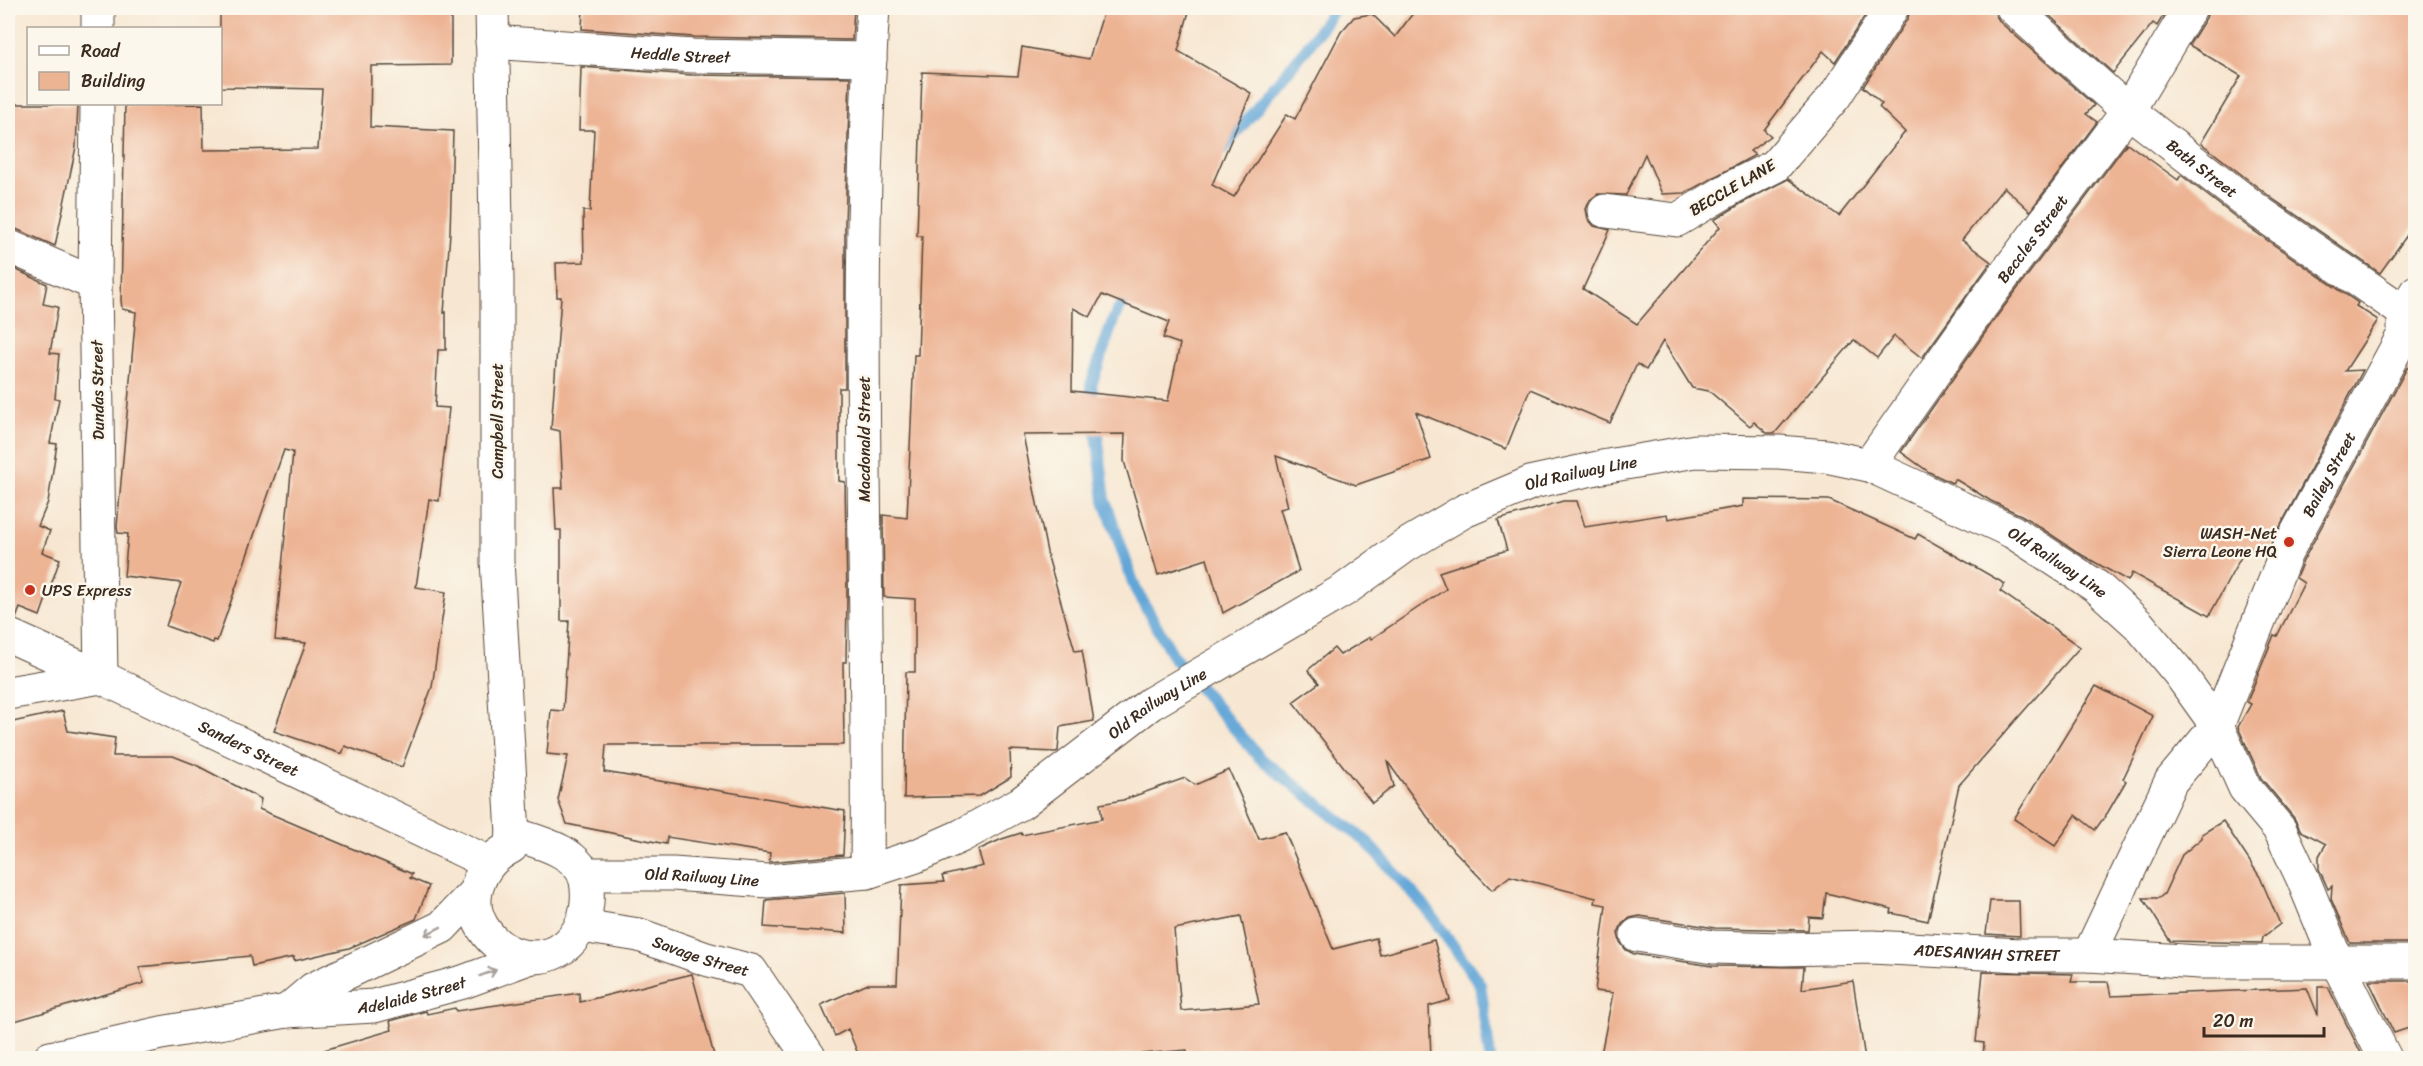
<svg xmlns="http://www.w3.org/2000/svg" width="2423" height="1066" viewBox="0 0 2423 1066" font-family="Sriracha,sans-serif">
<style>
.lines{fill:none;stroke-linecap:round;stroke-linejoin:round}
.stream{stroke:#62a6d7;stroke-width:12}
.building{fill:#edb494;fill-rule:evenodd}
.minor-casing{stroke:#574639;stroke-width:35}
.tertiary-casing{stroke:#574639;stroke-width:35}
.secondary-casing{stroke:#574639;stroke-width:35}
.primary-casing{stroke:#574639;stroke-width:35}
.minor{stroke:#fff;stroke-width:33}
.tertiary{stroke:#fff;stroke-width:33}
.secondary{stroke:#fff;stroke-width:33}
.primary{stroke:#fff;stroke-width:33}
.oneway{stroke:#a79f9a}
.poi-dot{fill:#c8321e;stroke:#fbf7ec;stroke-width:2}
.labels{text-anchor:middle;stroke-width:5;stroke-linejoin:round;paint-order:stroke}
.street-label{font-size:16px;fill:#3b2a1e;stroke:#fbf7ec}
.poi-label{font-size:16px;fill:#3b2a1e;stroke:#fbf7ec;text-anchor:end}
</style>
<rect width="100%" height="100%" fill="#fbf7ec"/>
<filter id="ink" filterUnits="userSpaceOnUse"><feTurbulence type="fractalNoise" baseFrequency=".0167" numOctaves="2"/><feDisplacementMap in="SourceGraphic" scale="12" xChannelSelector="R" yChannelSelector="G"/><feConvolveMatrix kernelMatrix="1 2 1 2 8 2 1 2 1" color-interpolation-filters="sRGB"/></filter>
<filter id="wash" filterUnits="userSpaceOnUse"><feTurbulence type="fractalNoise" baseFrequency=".008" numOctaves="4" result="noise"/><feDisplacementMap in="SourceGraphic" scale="24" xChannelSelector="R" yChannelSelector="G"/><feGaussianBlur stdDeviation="1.35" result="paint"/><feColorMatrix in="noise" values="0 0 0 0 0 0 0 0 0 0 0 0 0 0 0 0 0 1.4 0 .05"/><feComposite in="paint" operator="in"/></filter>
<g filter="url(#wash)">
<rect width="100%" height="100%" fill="#f7e7d2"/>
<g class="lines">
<g class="stream">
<polyline points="1222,150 1305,50 1335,8"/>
<polyline points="1131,289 1114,318 1091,385 1105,500 1135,588 1175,659 1260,758 1367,842 1426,908 1480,984 1490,1058"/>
</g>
</g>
<g id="blocks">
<g class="building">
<polygon points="220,8 451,8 451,65 371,66 370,127 453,131 450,233 444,313 446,312 446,350 438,350 435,407 449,408 439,501 429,499 416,587 446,592 432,687 402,767 345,746 342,754 274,731 306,643 275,640 293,452 284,450 217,641 214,640 213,643 166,626 181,583 124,576 128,534 118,533 117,527 136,312 122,309 121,300 125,105 203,104 204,150 318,149 322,89 220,87"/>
<polygon points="583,8 854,8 852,40 694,37 582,29"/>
<path d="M1105,8H1190L1178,51L1251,93L1212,185L1234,197L1287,114L1295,119L1341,32L1354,17L1372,14L1395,37L1417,8H1870L1835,62L1823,51L1764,130L1771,136L1750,151L1755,155L1685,193L1662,194L1645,154L1626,195L1598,194L1590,200L1586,209L1588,219L1594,226L1610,230L1583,289L1637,324L1720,227L1714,220L1742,203L1788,179L1839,216L1905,132L1879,107L1882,104L1863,87L1908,18L1910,8H1995V14L2000,22L2094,105L2086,114L2097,122L2030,211L2004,187L1962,240L1991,262L1922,358L1894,336L1877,358L1854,340L1775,433H1767L1754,422L1750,426L1709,391L1692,388L1663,341L1646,370L1637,364L1610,423L1530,389L1506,449L1416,412L1431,459L1356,485L1276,456L1288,507L1280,509L1299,571L1223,613L1207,559L1158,575L1124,461L1125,434L1023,435L1048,557L1075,651L1082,650L1094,721L1060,727L1058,751L1056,752L1010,750L1011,777L980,796L904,798L906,672H915V599L884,597L883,515L907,518L914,355H918L922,236H917L922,72L1018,76L1022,47L1089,59ZM1102,295L1169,322L1163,338L1180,344L1168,401L1072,391L1073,308L1090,317Z"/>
<polygon points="2041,8 2168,8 2157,26 2153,23 2113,73"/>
<polygon points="2209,8 2415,8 2415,224 2380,273 2273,199 2201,143 2241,76 2189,45 2206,18"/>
<polygon points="581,67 692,75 850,77 845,223 845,388 839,388 839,481 845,482 847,595 846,662 843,662 844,745 606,745 604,772 845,811 843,855 769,862 770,853 667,837 666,844 567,824 558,800 568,756 547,754 551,710 563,711 569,621 561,621 561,530 556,530 554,488 563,488 560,431 551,429 561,297 557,297 556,263 584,262 583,211 590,211 594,130 579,130"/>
<polygon points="8,104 78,104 76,147 55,246 16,229 8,228"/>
<polygon points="2127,143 2178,180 2181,175 2251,229 2358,303 2356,306 2378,320 2345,371 2363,370 2264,557 2247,546 2209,616 2132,573 2128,581 2082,555 2023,516 1991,501 1955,479 1952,483 1929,472 1901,452 1997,316"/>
<polygon points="8,266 47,284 43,304 58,307 50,353 59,354 55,398 59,399 50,443 57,444 48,502 38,526 50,531 42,552 60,559 40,616 20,608 16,618 8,616"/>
<polygon points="2415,367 2415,943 2350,943 2331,899 2332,886 2328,889 2319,869 2319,856 2326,844 2301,831 2294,818 2261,778 2238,727 2251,704 2247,702 2274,635 2277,636 2304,583 2296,578 2303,561 2407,368"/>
<polygon points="1743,499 1829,500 1915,539 1918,534 2005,584 2000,591 2080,647 1959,785 1928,921 1891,913 1892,909 1826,893 1823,918 1809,917 1808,930 1715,928 1640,916 1630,918 1622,924 1618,933 1620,942 1626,950 1634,954 1712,966 1804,967 1802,989 1853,981 1865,1059 1600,1059 1613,993 1595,991 1606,905 1595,903 1596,898 1510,876 1492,890 1445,841 1387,761 1394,786 1372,803 1293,702 1319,683 1308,670 1334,648 1340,655 1370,637 1371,639 1446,589 1439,572 1507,550 1498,520 1563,501 1577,501 1585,527 1667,514 1668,519 1743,506"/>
<polygon points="2096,686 2153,716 2123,779 2126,781 2108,812 2095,830 2076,815 2055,846 2014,819"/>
<polygon points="63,711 68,731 115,738 113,756 173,756 196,765 261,799 259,809 412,874 410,878 429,886 416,919 349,948 294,961 294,957 252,966 250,956 139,967 144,983 8,1023 8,723"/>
<path d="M1229,770L1259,839L1285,832L1333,949L1376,938L1380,955L1434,940L1450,1000L1429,1006L1431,1059L1188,1058L1187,1050L1082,1059H860L848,1029L835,1036L821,1005L868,984H897L901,885L944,882L942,876L983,866L978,850L1002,839L1021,833L1022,835L1102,819L1100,804L1123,800L1185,778L1195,785ZM1241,916L1259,1004L1181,1011L1174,929Z"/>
<polygon points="2223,821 2260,877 2280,924 2263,937 2262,943 2170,941 2143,898 2159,898 2164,894 2182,855 2202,838 2202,834"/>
<polygon points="845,893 846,933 764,927 766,900"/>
<polygon points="1990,901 2019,901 2020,936 1986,934"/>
<polygon points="1983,972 2073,974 2071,982 2108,982 2111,996 2307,988 2318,1015 2318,987 2328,987 2364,1059 1983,1059 1984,1043 1976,1042"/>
<polygon points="692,974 715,1059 325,1059 324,1050 392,1030 390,1021 426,1011 427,1014 455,1008 456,1011 579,993 580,1002"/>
<polygon points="2369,981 2415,981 2415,1026 2394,1033"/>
</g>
</g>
</g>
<g filter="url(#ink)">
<use href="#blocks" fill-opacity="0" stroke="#574639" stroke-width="1.5"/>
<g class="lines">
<g class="minor-casing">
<g id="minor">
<path id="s1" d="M2013,8L2128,111L2262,214L2404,312"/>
<polyline points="98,28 98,8"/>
<path id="s2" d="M492,42L693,56L870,59"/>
<polyline points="1605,211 1677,220 1733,187 1775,166 1835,96 1892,8"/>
<polyline points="8,246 95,284"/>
<path id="s3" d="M1869,465L1982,305L2128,111L2190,8"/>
<polyline points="8,693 101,677 95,284 97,104"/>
<path d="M867,872C870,584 853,295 873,8"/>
<path id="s4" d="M1637,935L1713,947L1782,949L1872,947L2020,955H2089L2199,962H2416"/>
<path id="s5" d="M2089,955L2171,781L2217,726L2286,553L2404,334V312L2416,292"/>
<polyline points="287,1011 313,989 442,927 475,892"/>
<path id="s6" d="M50,1058L161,1033L287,1011L374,1006L463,982L531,957"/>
</g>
</g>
<g class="tertiary-casing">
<g id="tertiary">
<path id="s7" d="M584,874H673L768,881L867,872L916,856L961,836L1021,803L1150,704L1344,590L1405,546L1464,511L1533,482L1602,467L1696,451L1779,452L1826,456L1869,465L2013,532L2097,587L2139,625L2179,673L2217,726L2245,788L2280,830L2303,879L2337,962L2385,1058"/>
</g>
</g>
<g class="secondary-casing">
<g id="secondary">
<polyline points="492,8 497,280 497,561 513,834"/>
<path d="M513,834C538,842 580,851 586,881C593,918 572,959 530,957C496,955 467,920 477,887C483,867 494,856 511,847Z"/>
<path id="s8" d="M582,926L639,935L706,959L751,971L810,1058"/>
</g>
</g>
<g class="primary-casing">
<g id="primary">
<path id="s9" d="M8,635L101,677L489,863"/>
</g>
</g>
<use href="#minor" class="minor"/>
<use href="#tertiary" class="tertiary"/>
<use href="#secondary" class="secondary"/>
<use href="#primary" class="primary"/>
</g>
<defs><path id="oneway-shaft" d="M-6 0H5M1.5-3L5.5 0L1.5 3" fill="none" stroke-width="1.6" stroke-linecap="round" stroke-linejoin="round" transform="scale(1.5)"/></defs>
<g class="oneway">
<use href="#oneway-shaft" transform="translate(433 931) rotate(153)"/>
<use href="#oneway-shaft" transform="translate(488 973) rotate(-20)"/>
</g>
</g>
<g class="poi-dot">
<circle cx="2289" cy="542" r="6"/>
<circle cx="30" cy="590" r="6"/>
</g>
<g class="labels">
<g class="street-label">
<text dy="6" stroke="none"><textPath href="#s2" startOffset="189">Heddle Street</textPath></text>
<text dy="6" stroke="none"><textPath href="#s1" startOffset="248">Bath Street</textPath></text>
<text transform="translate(1732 187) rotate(-30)" y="6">BECCLE LANE</text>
<text dy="6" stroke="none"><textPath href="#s3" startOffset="279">Beccles Street</textPath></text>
<text transform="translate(97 390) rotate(-91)" y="6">Dundas Street</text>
<text transform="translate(497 421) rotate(-90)" y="6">Campbell Street</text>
<text transform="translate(864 439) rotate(-90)" y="6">Macdonald Street</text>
<text dy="6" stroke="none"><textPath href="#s7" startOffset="1108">Old Railway Line</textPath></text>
<text dy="6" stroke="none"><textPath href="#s5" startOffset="540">Bailey Street</textPath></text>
<text dy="6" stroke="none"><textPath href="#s7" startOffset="1612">Old Railway Line</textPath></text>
<text dy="6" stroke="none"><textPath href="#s7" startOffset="622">Old Railway Line</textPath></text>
<text dy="6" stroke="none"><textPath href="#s9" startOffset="266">Sanders Street</textPath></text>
<text dy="6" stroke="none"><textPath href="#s7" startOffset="118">Old Railway Line</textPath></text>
<text dy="6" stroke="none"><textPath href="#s4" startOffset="351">ADESANYAH STREET</textPath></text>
<text dy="6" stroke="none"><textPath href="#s8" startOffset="123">Savage Street</textPath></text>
<text dy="6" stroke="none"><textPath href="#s6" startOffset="368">Adelaide Street</textPath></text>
</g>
<g class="poi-label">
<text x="2277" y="539">WASH-Net<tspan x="2277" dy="18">Sierra Leone HQ</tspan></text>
<text x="42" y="596" text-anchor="start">UPS Express</text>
</g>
</g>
<rect width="2423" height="1066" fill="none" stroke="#fbf7ec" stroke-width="30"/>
<rect x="27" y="27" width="195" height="78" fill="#fbf7ec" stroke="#aea59a" stroke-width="1.5"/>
<rect x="39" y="46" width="30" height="9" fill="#ffffff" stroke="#aea59a" stroke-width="1.5"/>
<text x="81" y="57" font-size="18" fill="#3b2a1e">Road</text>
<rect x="39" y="72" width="30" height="18" fill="#edb494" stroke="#aea59a" stroke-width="1.5"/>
<text x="81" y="87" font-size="18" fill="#3b2a1e">Building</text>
<path d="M2204 1027v9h120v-9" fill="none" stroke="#3b2a1e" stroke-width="3"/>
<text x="2213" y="1027" font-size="18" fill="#3b2a1e" stroke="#fbf7ec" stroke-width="4.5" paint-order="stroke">20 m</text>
</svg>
